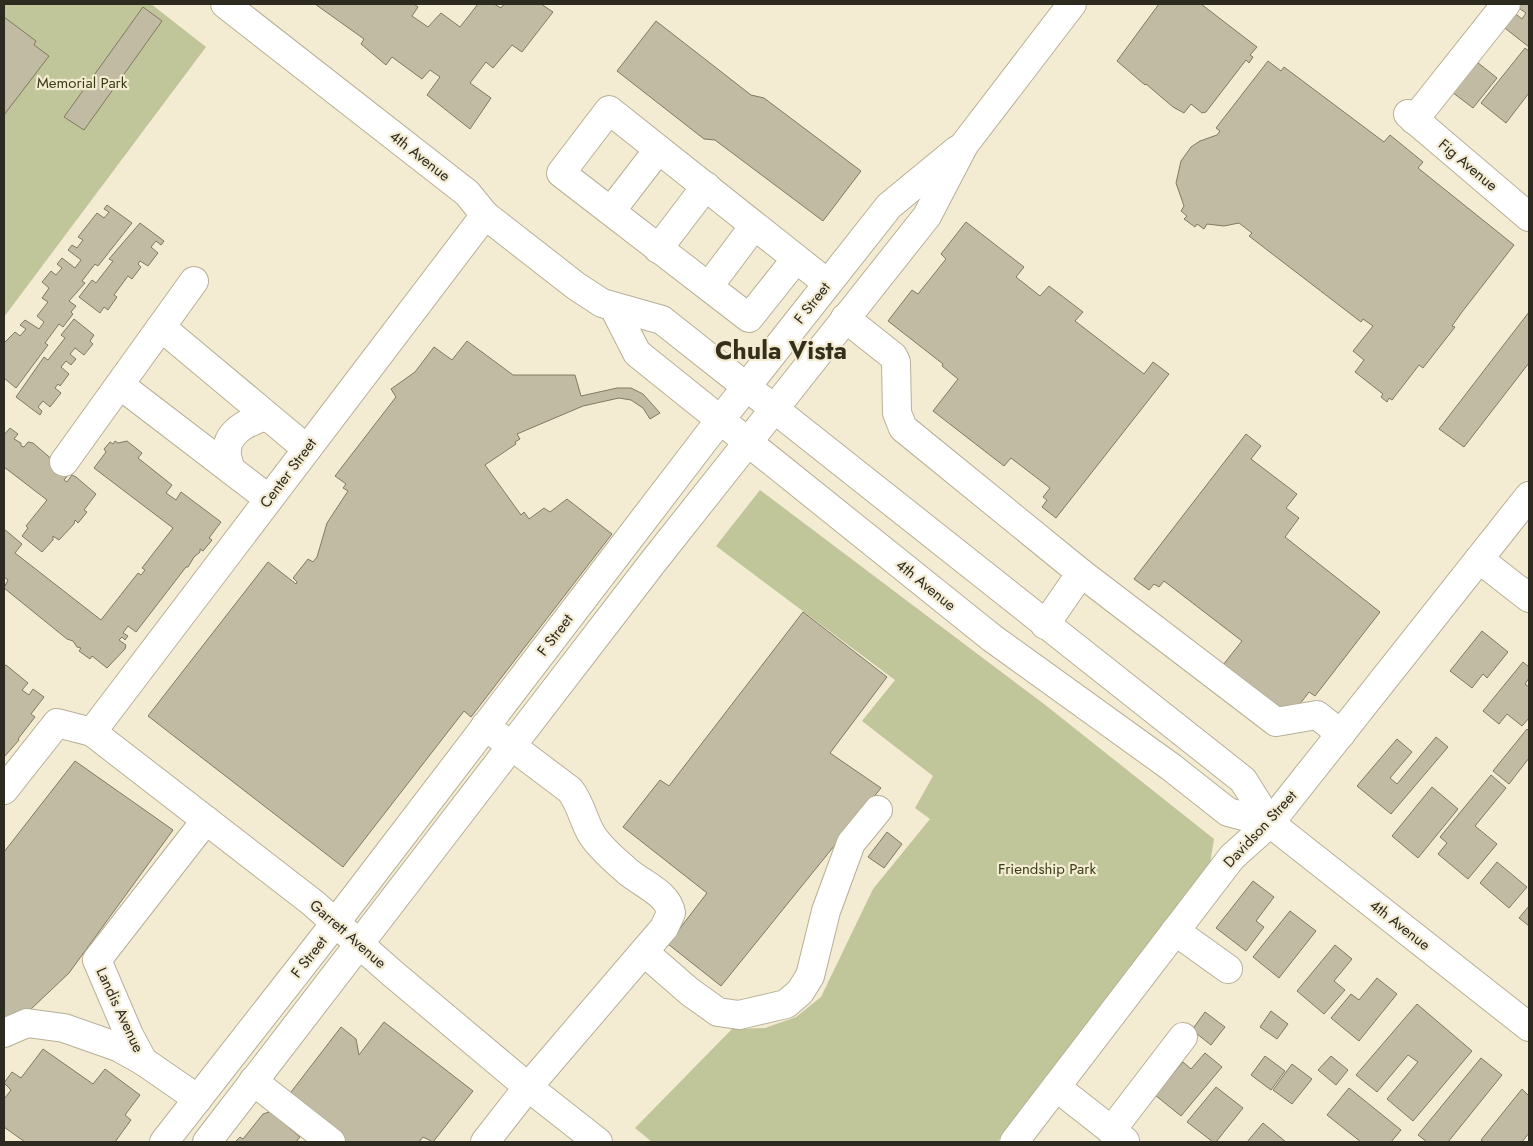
<svg xmlns="http://www.w3.org/2000/svg" width="1533" height="1146" viewBox="0 0 1533 1146" font-family="Jost,sans-serif">
<style>
.green{fill:#c1c59a}
.building{fill:#c2bba3;stroke:#817a63}
.lines{fill:none;stroke-linecap:round;stroke-linejoin:round}
.minor-casing{stroke:#b7b098;stroke-width:30}
.major-casing{stroke:#b7b098;stroke-width:30}
.minor{stroke:#fff;stroke-width:28}
.major{stroke:#fff;stroke-width:28}
.labels{text-anchor:middle;stroke-width:4.5;stroke-linejoin:round;paint-order:stroke}
.park-label{font-size:15px;fill:#3b3e15;stroke:#f3ebd2}
.street-label{font-size:15px;fill:#2d2a20;stroke:#f3ebd2}
.town-label{font-size:25px;font-weight:bold;fill:#352e1a;stroke:#f3ebd2}
</style>
<rect width="100%" height="100%" fill="#f3ebd2"/>
<g class="green">
<polygon points="4,4 151,4 206,47 4,317"/>
<polygon points="760,490 1044,704 1214,839 1209,869 997,1142 652,1142 635,1128 732,1029 765,1028 796,1017 821,997 873,889 930,819 915,808 933,776 862,721 895,680 716,546"/>
</g>
<g class="building">
<polygon points="315,4 414,4 418,7 412,16 428,27 441,13 460,27 478,4 494,4 501,8 504,4 541,4 553,12 522,52 512,45 493,68 486,62 470,83 491,98 470,129 427,95 440,77 430,70 422,79 392,57 386,65 361,44 364,39"/>
<polygon points="1159,4 1201,4 1257,47 1250,55 1253,57 1249,63 1246,60 1206,112 1202,113 1191,104 1184,113 1173,107 1146,84 1145,85 1117,61"/>
<polygon points="1518,4 1529,4 1529,47 1501,25 1512,11 1522,19 1526,13 1516,6"/>
<polygon points="143,7 162,21 84,130 64,117"/>
<polygon points="4,17 36,41 34,45 49,56 4,115"/>
<polygon points="656,21 751,95 764,98 861,171 823,221 715,140 704,139 617,71"/>
<polygon points="1525,48 1529,51 1529,93 1506,123 1481,103"/>
<polygon points="1472,58 1497,78 1473,108 1448,89"/>
<polygon points="1268,61 1281,71 1284,67 1384,142 1390,135 1423,162 1418,168 1514,245 1462,312 1452,326 1455,327 1423,368 1419,365 1392,400 1389,398 1387,402 1381,397 1383,394 1355,372 1364,360 1353,351 1373,326 1363,319 1361,322 1249,236 1252,233 1239,223 1224,226 1207,224 1204,229 1197,224 1195,227 1184,219 1187,216 1181,211 1184,206 1176,183 1181,161 1191,147 1200,141 1217,135 1220,131 1216,128"/>
<polygon points="107,205 132,223 98,266 95,264 82,281 85,283 69,301 76,306 71,312 73,314 63,327 59,324 45,343 48,345 16,388 4,378 4,343 15,332 20,336 26,329 20,325 25,320 39,329 44,322 37,316 48,302 42,298 49,288 42,282 51,271 56,275 62,268 57,264 62,258 75,268 81,260 68,250 72,245 77,248 83,240 78,237 97,213 104,218 109,212 104,209"/>
<polygon points="966,222 1024,267 1016,277 1040,296 1049,286 1083,312 1075,321 1144,374 1153,362 1169,374 1056,518 1042,507 1047,500 1043,497 1050,488 1011,458 1004,466 933,411 958,379 942,366 943,364 888,321 912,290 918,294 946,259 941,254"/>
<polygon points="140,223 164,241 161,245 156,241 151,247 158,253 148,266 140,261 138,264 141,267 132,279 128,276 114,295 117,297 108,310 104,307 100,313 79,297 92,280 96,283 113,261 109,259"/>
<polygon points="1529,312 1529,363 1464,447 1439,429"/>
<polygon points="74,319 94,335 90,341 93,344 84,355 75,348 70,354 76,359 71,365 66,361 61,367 69,374 60,386 58,384 55,388 61,393 50,407 43,401 38,407 42,411 40,415 16,397 44,357 48,360 65,338 61,335"/>
<polygon points="467,341 513,375 575,375 581,396 617,388 631,388 643,394 660,413 650,419 643,408 631,400 619,398 583,406 517,434 520,439 515,442 516,444 485,465 521,515 524,512 529,519 544,508 550,512 567,499 612,534 471,717 464,711 343,867 148,716 268,562 296,584 297,582 293,578 308,559 313,562 317,557 327,523 348,491 343,488 346,484 335,476 396,397 391,389 415,372 434,347 452,360"/>
<polygon points="10,428 18,434 14,439 21,443 21,446 24,447 28,442 33,443 69,474 64,480 67,482 72,475 76,477 96,494 84,510 87,512 78,523 75,520 74,524 59,540 53,536 53,540 42,552 22,536 28,528 26,526 47,500 4,467 4,435"/>
<polygon points="1246,434 1261,446 1251,459 1297,494 1286,508 1299,518 1285,537 1380,612 1315,696 1309,692 1290,717 1223,665 1242,641 1164,581 1159,587 1154,584 1149,590 1134,579"/>
<polygon points="115,441 118,443 127,441 142,453 138,458 172,485 166,493 176,500 181,492 221,522 209,538 212,540 203,551 200,549 200,552 194,557 188,567 186,567 136,632 128,626 123,633 128,636 125,640 122,637 119,640 126,645 125,649 107,668 92,656 90,659 79,651 81,648 77,647 73,641 67,639 4,588 8,580 4,577 4,529 22,544 15,553 101,620 138,573 141,575 145,570 142,568 173,528 94,468 106,452 104,449 110,442 113,444"/>
<polygon points="803,612 887,677 830,753 881,788 721,986 668,944 707,893 623,827 660,780 669,786"/>
<polygon points="1482,631 1508,652 1487,678 1483,674 1472,688 1450,671"/>
<polygon points="1523,662 1529,667 1529,678 1525,684 1529,687 1529,718 1522,726 1507,714 1499,724 1483,711"/>
<polygon points="6,665 28,683 22,690 29,695 33,689 44,697 31,714 35,717 18,739 19,740 4,757 4,666"/>
<polygon points="1527,729 1529,731 1529,758 1509,784 1493,771"/>
<polygon points="1436,737 1448,747 1391,814 1357,786 1397,739 1412,752 1390,778 1397,784"/>
<polygon points="75,761 173,830 69,973 30,1010 4,1026 4,852"/>
<polygon points="1491,775 1506,788 1475,826 1497,844 1468,879 1438,854 1447,843 1440,837"/>
<polygon points="1432,787 1458,809 1418,858 1392,836"/>
<polygon points="887,832 902,844 884,868 868,857"/>
<polygon points="1497,862 1527,887 1509,908 1480,883"/>
<polygon points="1253,881 1274,897 1256,921 1264,927 1246,951 1216,928"/>
<polygon points="1529,906 1529,926 1519,918"/>
<polygon points="1290,911 1316,931 1279,978 1253,957"/>
<polygon points="1335,945 1352,959 1334,981 1345,990 1324,1014 1297,991"/>
<polygon points="1377,978 1397,994 1359,1041 1331,1018 1351,994 1359,1000"/>
<polygon points="1417,1004 1472,1051 1413,1121 1387,1099 1418,1062 1408,1055 1377,1092 1356,1075"/>
<polygon points="1271,1011 1288,1024 1277,1039 1260,1027"/>
<polygon points="1205,1012 1225,1027 1211,1045 1192,1030"/>
<polygon points="384,1022 473,1091 433,1142 423,1137 419,1142 347,1142 288,1096 341,1027 356,1039 359,1055"/>
<polygon points="43,1049 93,1084 105,1069 140,1095 125,1115 131,1120 115,1142 25,1142 4,1127 4,1096 5,1098 11,1090 4,1083 12,1072 21,1078"/>
<polygon points="1205,1053 1222,1067 1181,1116 1155,1095 1183,1062 1191,1069"/>
<polygon points="1265,1056 1285,1071 1271,1090 1251,1075"/>
<polygon points="1331,1056 1348,1070 1336,1085 1318,1070"/>
<polygon points="1481,1058 1502,1075 1448,1142 1427,1142 1418,1135"/>
<polygon points="1292,1064 1312,1079 1292,1104 1273,1090"/>
<polygon points="1216,1087 1243,1108 1216,1142 1213,1142 1187,1122"/>
<polygon points="1349,1088 1401,1130 1391,1142 1361,1142 1327,1115"/>
<polygon points="1522,1089 1529,1096 1529,1133 1522,1142 1484,1142 1481,1140"/>
<polygon points="272,1111 290,1123 287,1126 300,1137 296,1142 235,1142 240,1137 243,1139 263,1114"/>
<polygon points="1263,1123 1286,1142 1247,1142"/>
</g>
<g class="lines">
<g class="minor-casing">
<g id="minor">
<polyline points="1408,114 1529,217"/>
<polyline points="1414,120 1506,4"/>
<polyline points="611,211 658,150"/>
<polyline points="658,249 706,186"/>
<polyline points="796,259 749,318 561,173 609,110 827,283"/>
<polyline points="709,286 754,226"/>
<polyline points="845,318 893,356 896,362 897,413 903,428 1081,573 1045,625"/>
<polyline points="161,327 307,449"/>
<polyline points="120,385 269,499"/>
<polyline points="64,462 194,281"/>
<path d="M231,470C229,464 226,456 227,450C228,430 252,420 267,416"/>
<polyline points="1479,559 1529,598"/>
<polyline points="1081,573 1276,722 1317,715 1341,734"/>
<polyline points="92,732 485,215"/>
<polyline points="4,790 57,723 92,732 313,903 392,973 528,1087 598,1142"/>
<polyline points="1175,931 1228,969"/>
<polyline points="644,952 690,992 718,1012 739,1015 786,1004 800,992 810,976 826,911 851,843 878,810"/>
<polyline points="4,1033 27,1023 64,1028 118,1047 143,1061 198,1099"/>
<polyline points="143,1061 129,1035 97,960 206,820"/>
<polyline points="253,1081 331,1142"/>
<polyline points="1056,1087 1125,1141"/>
<polyline points="1111,1131 1183,1037"/>
<path d="M485,1142L528,1087L664,928L671,913C668,893 642,884 627,871C616,861 601,849 592,835C583,820 581,804 570,790L485,726"/>
<polyline points="1014,1142 1232,857 1270,823 1529,496"/>
</g>
</g>
<g class="major-casing">
<g id="major">
<polyline points="225,4 467,193 485,215 576,286 602,303 662,320 1243,780 1270,823 1529,1027"/>
<polyline points="614,308 637,353 992,638 1171,767 1228,812 1270,823"/>
<polyline points="164,1142 336,922 706,438 889,206 957,150"/>
<polyline points="207,1142 653,562 927,216 964,145 1072,4"/>
</g>
</g>
<use href="#minor" class="minor"/>
<use href="#major" class="major"/>
</g>
<g class="labels">
<g class="park-label">
<text x="82" y="88">Memorial Park</text>
<text x="1047" y="874">Friendship Park</text>
</g>
<g class="street-label">
<text transform="translate(420 156) rotate(38)" y="5">4th Avenue</text>
<text transform="translate(1468 165) rotate(40)" y="5">Fig Avenue</text>
<text transform="translate(812 303) rotate(-52)" y="5">F Street</text>
<text transform="translate(288 473) rotate(-53)" y="5">Center Street</text>
<text transform="translate(926 585) rotate(39)" y="5">4th Avenue</text>
<text transform="translate(555 635) rotate(-53)" y="5">F Street</text>
<text transform="translate(1260 829) rotate(-47)" y="5">Davidson Street</text>
<text transform="translate(1400 925) rotate(38)" y="5">4th Avenue</text>
<text transform="translate(348 934) rotate(41)" y="5">Garrett Avenue</text>
<text transform="translate(309 957) rotate(-52)" y="5">F Street</text>
<text transform="translate(120 1010) rotate(65)" y="5">Landis Avenue</text>
</g>
<g class="town-label">
<text x="781" y="359">Chula Vista</text>
</g>
</g>
<rect width="1533" height="1146" fill="none" stroke="#2d2a20" stroke-width="10"/>
</svg>
